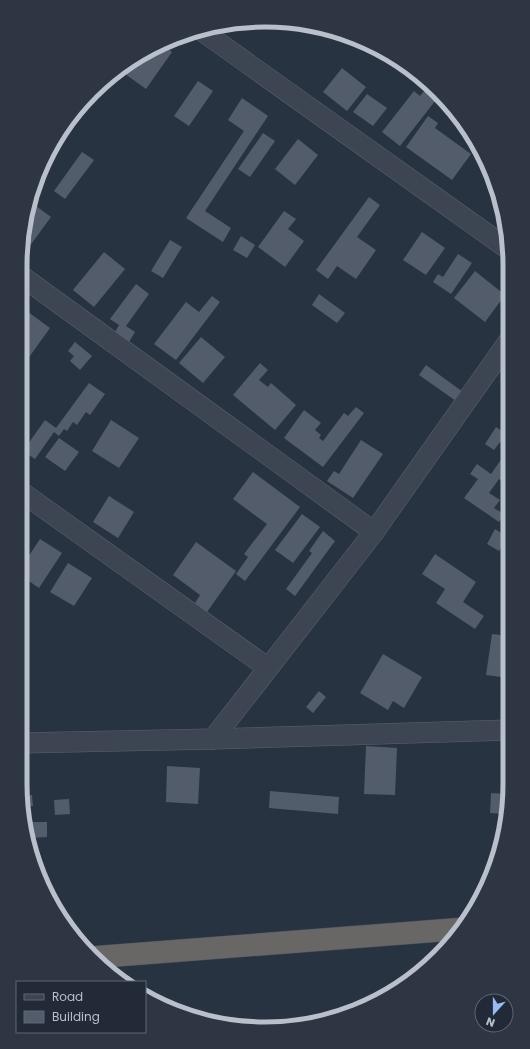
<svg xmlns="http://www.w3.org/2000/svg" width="530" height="1049" viewBox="0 0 530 1049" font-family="Poppins,sans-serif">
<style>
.building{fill:#525c6b}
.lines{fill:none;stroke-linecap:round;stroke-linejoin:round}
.minor-casing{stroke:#5a636e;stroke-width:21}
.trunk-casing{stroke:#47505b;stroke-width:23}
.minor{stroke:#3c4551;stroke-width:20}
.trunk{stroke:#686765;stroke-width:22}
.rim{fill:none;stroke:#b9c0cb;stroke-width:5}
</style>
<rect width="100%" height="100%" fill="#283341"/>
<g class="building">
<polygon points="260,23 254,30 247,25"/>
<polygon points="164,46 172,52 146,89 121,71 140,60 143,62 149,55"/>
<polygon points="342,68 366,87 347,111 323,92"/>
<polygon points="198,81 213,91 189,126 174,116"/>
<polygon points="429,85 439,96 400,146 382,132 414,91 420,96"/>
<polygon points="367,94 387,108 373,126 353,112"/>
<polygon points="242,98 268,116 205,211 231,228 223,242 186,218 244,131 228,120"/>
<polygon points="428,116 438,123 435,128 471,154 452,180 406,147"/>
<polygon points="263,133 275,141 250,177 238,169"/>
<polygon points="298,139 318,155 295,185 275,169"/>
<polygon points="82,152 94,160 65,199 54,191"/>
<polygon points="369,197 380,205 357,237 376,250 356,279 337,266 328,279 316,270"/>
<polygon points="36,206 51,217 21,258 21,249 30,214"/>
<polygon points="284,211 296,219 288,229 304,241 285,267 258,247"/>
<polygon points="422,232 445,248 426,275 403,260"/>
<polygon points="241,236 255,245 247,258 233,250"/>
<polygon points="170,240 182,247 163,278 151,271"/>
<polygon points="104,252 125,269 94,307 73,290"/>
<polygon points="458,254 472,263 451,294 433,282 438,274 443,277"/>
<polygon points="475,271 505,295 485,322 454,298"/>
<polygon points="136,284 149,294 126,326 135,332 129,342 115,332 119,325 110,319"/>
<polygon points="319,294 345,313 337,323 312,305"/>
<polygon points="212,296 220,302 176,360 154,344 186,302 199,312"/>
<polygon points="20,306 50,328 22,367 20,366"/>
<polygon points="201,337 225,357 203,383 179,363"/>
<polygon points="75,342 92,356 80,370 70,361 74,356 68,351"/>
<polygon points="260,363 268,370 259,380 268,387 271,383 296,405 275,430 233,395"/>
<polygon points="426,365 463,392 456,401 419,375"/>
<polygon points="89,383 105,394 90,415 86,412 77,425 73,422 67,431 64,429 59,436 54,432 35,459 23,451 45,420 56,428"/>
<polygon points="356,407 364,413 323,467 284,438 304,410 321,423 315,430 321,435 319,438 323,441 344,413 348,416"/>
<polygon points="111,420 139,438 119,468 92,451"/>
<polygon points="496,427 508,435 508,447 500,442 494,450 485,444"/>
<polygon points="59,438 79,452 65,471 45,457"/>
<polygon points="361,440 383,454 353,498 327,481 334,471 339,474"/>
<polygon points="505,454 509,456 509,485 499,479 489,493 500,500 494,508 504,514 499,522 464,498 478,479 470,474 477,464 491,474"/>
<polygon points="253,472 300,507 245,581 236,574 248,557 244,554 267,524 233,499"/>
<polygon points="109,496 134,512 118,538 93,522"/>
<polygon points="20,505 28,511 20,521"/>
<polygon points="302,514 320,527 293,563 275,550"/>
<polygon points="495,529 508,537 499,551 487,544"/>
<polygon points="323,531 335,541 295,596 286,589 312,553 309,551"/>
<polygon points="40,539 62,553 39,588 20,575 20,569"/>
<polygon points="196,542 236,571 207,612 195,603 200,595 173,575"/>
<polygon points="435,554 476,582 463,602 484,616 475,629 436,603 445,589 422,574"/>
<polygon points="68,563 92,578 74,606 50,592"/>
<polygon points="492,634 509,636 509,678 486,675"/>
<polygon points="383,654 422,677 404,708 393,701 388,710 360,693"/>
<polygon points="319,691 326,697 313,713 306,707"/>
<polygon points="366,746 397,748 395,795 364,794"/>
<polygon points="167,766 200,768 198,804 166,802"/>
<polygon points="270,791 339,797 338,814 269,808"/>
<polygon points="491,793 509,794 509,800 506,814 490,813"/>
<polygon points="22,795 32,795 33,806 24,806"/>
<polygon points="69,799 70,814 55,815 54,800"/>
<polygon points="26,822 47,822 47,837 29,838"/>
</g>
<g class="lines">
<g class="minor-casing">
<g id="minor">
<polyline points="202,31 508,249"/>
<polyline points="20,275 374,532"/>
<polyline points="20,491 268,668"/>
<polyline points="213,739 374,532 508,342"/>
<polyline points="20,743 213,739 509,730"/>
</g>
</g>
<g class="trunk-casing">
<polyline id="trunk" points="97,957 459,929"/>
</g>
<use href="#minor" class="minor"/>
<use href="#trunk" class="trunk"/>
</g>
<path d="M0 0H530V1049H0ZM265 27H265A238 238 0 0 1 503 265V784A238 238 0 0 1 265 1022H265A238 238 0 0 1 27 784V265A238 238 0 0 1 265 27Z" fill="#2d3642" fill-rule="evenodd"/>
<path class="rim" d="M265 27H265A238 238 0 0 1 503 265V784A238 238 0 0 1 265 1022H265A238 238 0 0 1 27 784V265A238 238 0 0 1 265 27Z"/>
<rect x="16" y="981" width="130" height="52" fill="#212a36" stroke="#5e6672"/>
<rect x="24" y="994" width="20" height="6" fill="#3c4551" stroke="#5e6672"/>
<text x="52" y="1001" font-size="12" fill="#b9c0cb">Road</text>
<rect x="24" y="1011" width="20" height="12" fill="#525c6b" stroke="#5e6672"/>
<text x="52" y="1021" font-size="12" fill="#b9c0cb">Building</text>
<g transform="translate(494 1013) rotate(201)"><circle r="19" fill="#212a36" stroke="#5e6672"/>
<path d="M0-3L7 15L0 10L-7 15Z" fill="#97bcf2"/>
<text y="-6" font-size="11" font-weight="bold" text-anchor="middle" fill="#b9c0cb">N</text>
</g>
</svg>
